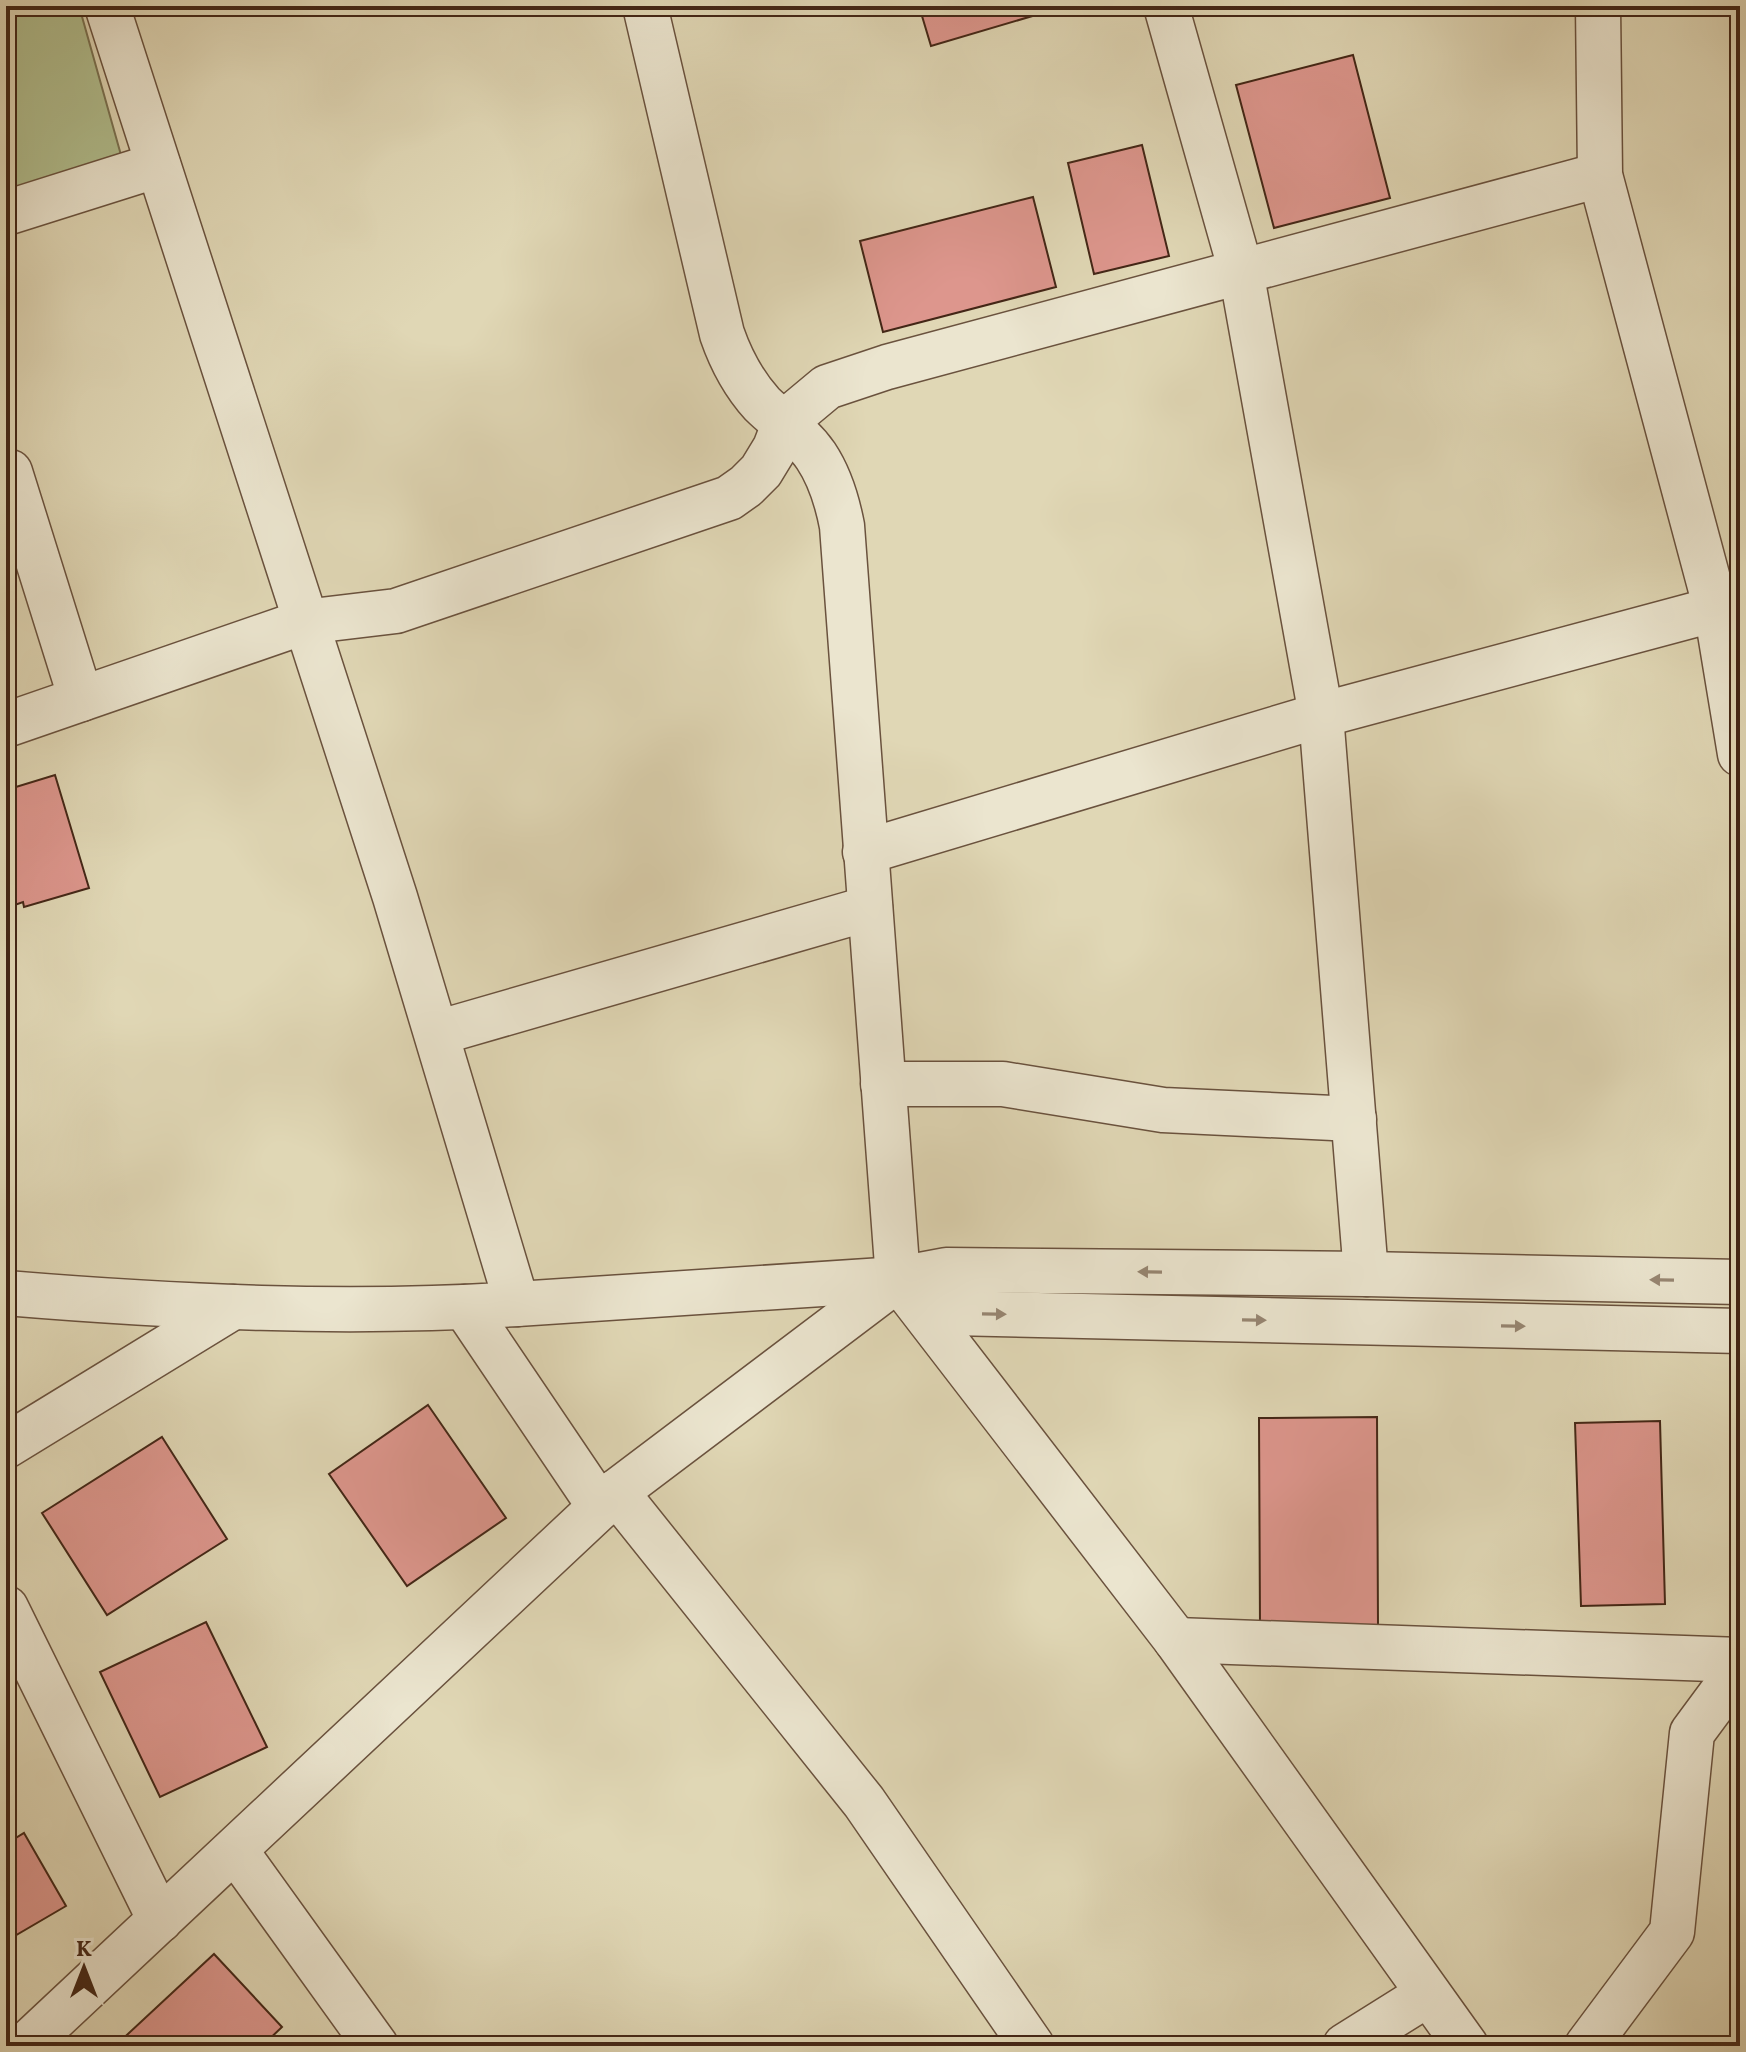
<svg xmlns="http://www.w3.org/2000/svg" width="1746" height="2052" viewBox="0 0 1746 2052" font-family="Vollkorn,serif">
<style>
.green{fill:#b1be8e;stroke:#7a7252;stroke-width:2}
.building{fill:#dd968d;stroke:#432616;stroke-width:2}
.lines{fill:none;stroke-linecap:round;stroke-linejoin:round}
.minor-casing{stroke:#6a523e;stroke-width:47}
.minor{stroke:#ebe5cf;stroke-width:44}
.oneway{fill:#978672}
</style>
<rect width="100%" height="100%" fill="#e0d7b5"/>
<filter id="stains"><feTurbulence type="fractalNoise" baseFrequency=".0025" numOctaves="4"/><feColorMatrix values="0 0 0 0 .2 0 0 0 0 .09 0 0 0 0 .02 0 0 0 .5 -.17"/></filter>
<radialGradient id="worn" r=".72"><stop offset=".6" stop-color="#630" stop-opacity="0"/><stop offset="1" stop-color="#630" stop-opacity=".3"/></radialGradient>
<polygon class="green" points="6,6 79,6 121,155 6,192"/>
<g class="building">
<polygon points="919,6 1055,6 1056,9 931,46"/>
<polygon points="1353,55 1390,198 1274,228 1236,85"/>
<polygon points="1142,145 1169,256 1094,274 1068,163"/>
<polygon points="1033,197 1056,287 883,332 860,241"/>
<polygon points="55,775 89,888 24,907 23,902 6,908 6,790"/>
<polygon points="428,1405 506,1518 407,1586 329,1474"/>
<polygon points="1377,1417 1378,1626 1260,1626 1259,1418"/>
<polygon points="1660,1421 1665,1604 1581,1606 1575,1423"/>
<polygon points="162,1437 227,1539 107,1615 42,1513"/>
<polygon points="206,1622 267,1747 160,1797 100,1672"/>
<polygon points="24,1833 66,1906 6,1941 6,1844"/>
<polygon points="214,1954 282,2027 262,2046 115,2046"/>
</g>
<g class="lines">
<g class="minor-casing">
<g id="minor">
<path d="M645,6L722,334C731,360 743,383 762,404C780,422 801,434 816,456C830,477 837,500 842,526L898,1279L1176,1640L1466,2046"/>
<polyline points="1166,6 1241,271 1321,715 1366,1274"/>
<polyline points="1598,6 1600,175 1716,609 1740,754"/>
<polyline points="6,213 158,165"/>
<polyline points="6,473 10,472 81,699"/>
<polyline points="6,725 304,622 396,611 729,498 746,486 761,471 775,448 785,422 827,387 887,367 1600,175"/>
<polyline points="865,852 1321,715 1716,609 1740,607"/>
<polyline points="437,1033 870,908"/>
<polyline points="883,1084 1003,1084 1163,1110 1354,1119"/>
<polyline points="910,1287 951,1313 1740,1331"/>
<path d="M6,1293C175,1307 347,1315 517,1304L395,897L107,6"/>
<polyline points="517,1304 898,1279 946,1270 1366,1274 1740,1282"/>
<polyline points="465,1307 600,1507"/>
<polyline points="6,1446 233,1307"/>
<polyline points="616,1492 864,1802 1032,2046"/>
<polyline points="6,1608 160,1920"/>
<polyline points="1176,1640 1740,1660"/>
<polyline points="235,1850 376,2046"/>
<polyline points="25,2046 616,1492 898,1279"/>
<polyline points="1345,2046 1428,1994"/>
<polyline points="1587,2046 1672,1932 1692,1733 1740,1668"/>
</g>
</g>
<use href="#minor" class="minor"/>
</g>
<defs><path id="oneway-solid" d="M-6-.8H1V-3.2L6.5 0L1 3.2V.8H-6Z" transform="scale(2)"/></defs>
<g class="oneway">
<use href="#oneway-solid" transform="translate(1150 1272) rotate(-179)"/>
<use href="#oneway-solid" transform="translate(1662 1280) rotate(-179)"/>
<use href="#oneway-solid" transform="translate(994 1314) rotate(1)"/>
<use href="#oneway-solid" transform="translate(1254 1320) rotate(1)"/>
<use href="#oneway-solid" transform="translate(1513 1326) rotate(1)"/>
</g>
<rect width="1746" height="2052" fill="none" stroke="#e0d7b5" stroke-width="32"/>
<rect x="8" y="8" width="1730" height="2036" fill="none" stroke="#432616" stroke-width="4"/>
<rect x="16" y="16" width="1714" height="2020" fill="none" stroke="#432616" stroke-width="2"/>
<g transform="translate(84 1968)" stroke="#ebe5cf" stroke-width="6" paint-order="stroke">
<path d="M0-6L14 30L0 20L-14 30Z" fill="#432616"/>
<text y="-12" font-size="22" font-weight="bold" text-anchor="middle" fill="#432616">K</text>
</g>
<rect width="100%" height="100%" filter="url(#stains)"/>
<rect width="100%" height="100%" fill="url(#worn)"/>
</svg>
